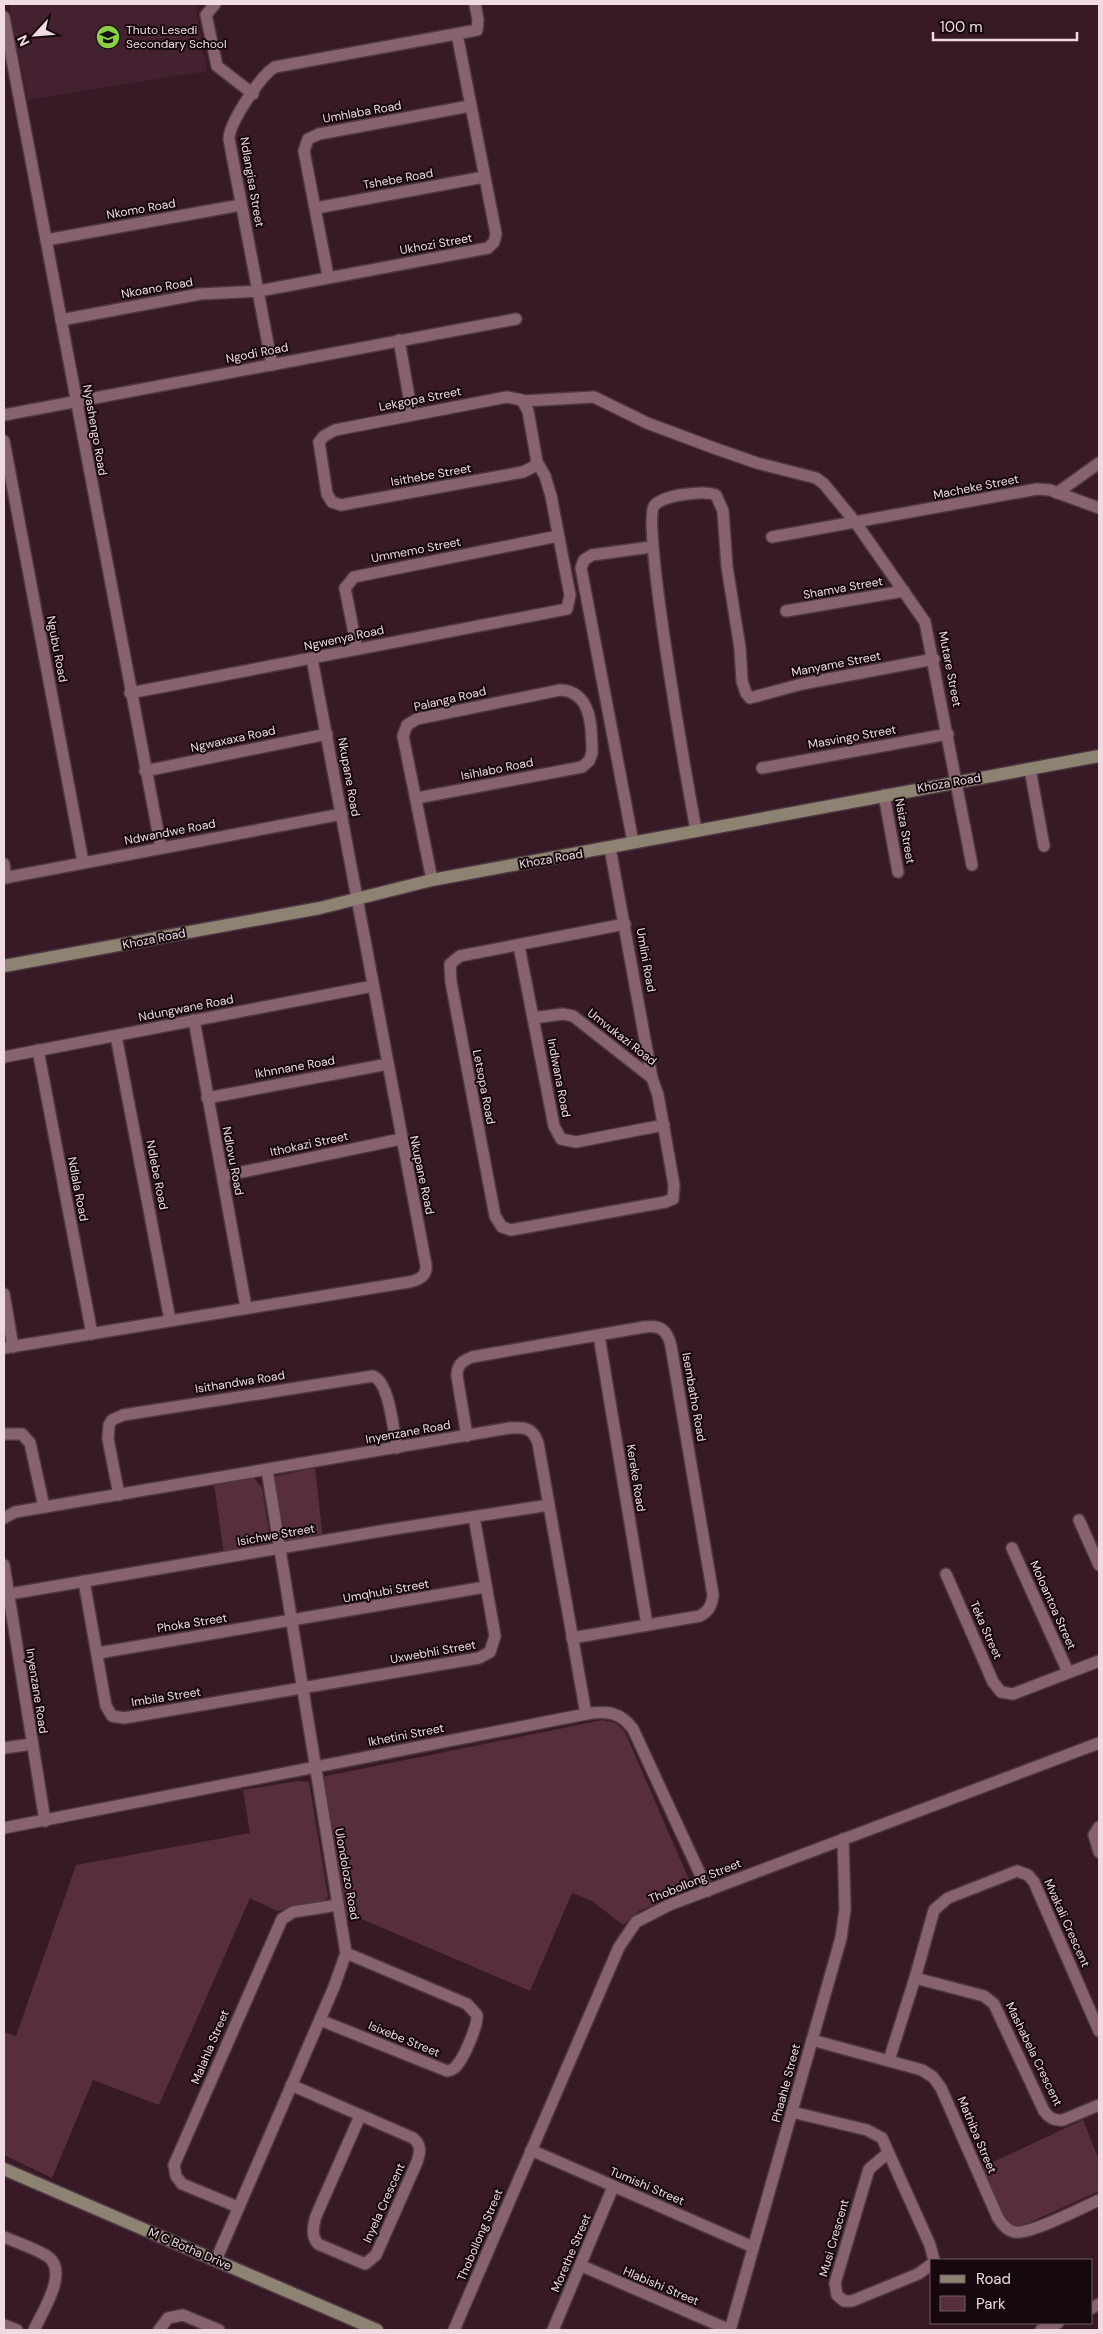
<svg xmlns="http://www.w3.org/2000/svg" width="1103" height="2334" viewBox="0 0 1103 2334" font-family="'DM Sans',sans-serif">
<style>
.built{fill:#442130}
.green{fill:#562e3e}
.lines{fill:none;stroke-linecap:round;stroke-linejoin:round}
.street-casing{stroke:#503842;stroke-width:14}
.secondary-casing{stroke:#503842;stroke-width:15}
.street{stroke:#876370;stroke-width:11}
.secondary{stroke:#8e8372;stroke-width:12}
.labels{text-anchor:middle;stroke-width:4;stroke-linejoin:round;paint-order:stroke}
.poi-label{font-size:12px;fill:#f0dbe2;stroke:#16090e;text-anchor:start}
.street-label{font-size:12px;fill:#f0dbe2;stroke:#16090e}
</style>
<rect width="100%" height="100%" fill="#371a26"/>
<polygon class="built" points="9,4 195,4 207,71 28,100"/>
<g class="green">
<polygon points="315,1468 323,1539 281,1545 272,1477"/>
<polygon points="254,1478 262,1488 270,1537 265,1547 224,1555 214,1484"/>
<polygon points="603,1720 615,1723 624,1730 688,1877 691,1884 686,1893 639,1911 623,1925 592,1901 572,1893 530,1991 357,1917 352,1915 343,1918 321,1780 326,1776"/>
<polygon points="298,1781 309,1782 328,1897 323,1901 277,1911 250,1898 159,2105 93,2080 52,2178 4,2155 4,2032 16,2036 76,1865 250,1833 243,1790"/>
<polygon points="1083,2120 1099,2160 1099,2191 1022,2226 1010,2225 1005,2219 982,2167"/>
</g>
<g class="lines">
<g class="street-casing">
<g id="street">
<polyline points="215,4 206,15 217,66 253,94"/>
<polyline points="4,17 161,848"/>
<polyline points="316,208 484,177"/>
<polyline points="46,240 241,205"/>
<polyline points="328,276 304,151 308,139 319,134 470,106"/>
<polyline points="61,320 200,294 259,291 488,248 494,242 496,234 457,34"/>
<polyline points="399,340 412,414"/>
<path d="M272,365L229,139C229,123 261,75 275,67L472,31L477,30L478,20L475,4"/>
<polyline points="523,401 594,397 647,423 714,448 757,463 816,478 824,484 856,523 925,622 972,865"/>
<polyline points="4,415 516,319"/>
<polyline points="4,441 83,862"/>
<polyline points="1057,493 1099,463"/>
<polyline points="772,537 1037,489 1050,490 1099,508"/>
<polyline points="786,611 904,591"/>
<polyline points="357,649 345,588 354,577 558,536"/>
<polyline points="130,693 567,609 570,595 551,496 545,476 537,462 528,411 522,400 507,397 335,430 324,436 319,442 327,494 332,502 341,505 523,472 533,467 537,462"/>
<polyline points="762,768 948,734"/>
<polyline points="1030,769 1044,846"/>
<polyline points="145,771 327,734"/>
<polyline points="884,795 898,872"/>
<path d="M417,798L582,767L589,761L592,753C592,728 592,691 560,690L417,719L407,725L403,736L432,880"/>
<path d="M696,830C689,792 641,523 654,506C662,495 704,490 716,495L723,511L727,567L740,648L742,681L746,693L750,698L802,684L934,659"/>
<polyline points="633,842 581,568 584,560 592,555 651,547"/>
<polyline points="610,848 652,1078"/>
<polyline points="4,864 6,878"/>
<polyline points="4,878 342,814"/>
<polyline points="519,946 554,1126 561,1139 576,1142 664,1125"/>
<polyline points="533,1018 563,1014 573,1016 652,1078 658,1095 674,1185 673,1199 665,1202 511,1230 502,1227 495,1216 451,982 450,964 460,956 625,924"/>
<polyline points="194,1020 246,1307"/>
<polyline points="116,1036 170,1320"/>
<polyline points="38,1050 92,1334"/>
<polyline points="4,1057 373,986"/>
<polyline points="207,1098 388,1064"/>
<polyline points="223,1176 401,1139"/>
<polyline points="4,1294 13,1347"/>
<polyline points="599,1336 647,1625"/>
<path d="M4,1348L409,1282C419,1280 427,1276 426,1265L312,659"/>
<polyline points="4,1434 22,1434 30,1443 44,1507"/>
<path d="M467,1436L457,1376C457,1365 462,1361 472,1357L644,1327C660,1325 667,1329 671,1346L713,1595C712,1605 709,1611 700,1616L572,1638"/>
<path d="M119,1495L108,1439L109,1425L112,1420L123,1415L373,1376C390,1383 393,1430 397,1448"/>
<path d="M4,1518L15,1512L510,1428C525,1427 533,1428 538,1443L586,1714"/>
<polyline points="1079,1520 1099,1565"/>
<polyline points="1012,1548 1068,1672"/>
<polyline points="4,1565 45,1821"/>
<polyline points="946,1574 993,1682 1001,1692 1013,1694 1099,1661"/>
<polyline points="84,1581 104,1695 106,1706 112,1716 124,1718 479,1658 490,1652 495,1636 474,1517"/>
<polyline points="9,1594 387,1530 549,1505"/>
<polyline points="98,1653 485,1587"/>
<polyline points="4,1748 32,1744"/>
<polyline points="1099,1827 1094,1835 1099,1852"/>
<path d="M4,1828L586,1714C606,1711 620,1711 633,1729L708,1891"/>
<path d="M915,1978L984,1996L994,2004L1044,2111C1049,2118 1054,2121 1063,2120L1099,2105"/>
<path d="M320,2020L447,2071C451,2070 455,2069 457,2065C464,2058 478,2025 477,2015L467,2004L346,1953"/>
<path d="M812,2040L922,2070L933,2077L941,2088L998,2218C1002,2224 1007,2231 1015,2232C1029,2235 1084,2207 1099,2200"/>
<polyline points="889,2060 915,1978 934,1910 948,1898 1017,1871 1028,1875 1034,1882 1099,2031"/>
<path d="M291,2085L413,2138C422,2145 420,2153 417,2162L376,2255L365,2264L318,2244C311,2236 313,2226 316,2216L360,2116"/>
<polyline points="792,2112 867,2130 882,2138 930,2245 934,2260"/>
<polyline points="531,2150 753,2247"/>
<polyline points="888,2153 869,2169 835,2283 837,2295 844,2301 852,2301 918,2274 932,2264"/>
<polyline points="238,2207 182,2184 176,2176 174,2165 282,1919 293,1912 338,1905"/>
<path d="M4,2237C18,2243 34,2248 47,2256C70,2271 42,2312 34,2330"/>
<polyline points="216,2260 334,1987 346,1953 267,1470"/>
<polyline points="582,2266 730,2330 841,1938 845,1909 843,1839"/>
<polyline points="1092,2308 1099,2304"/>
<polyline points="4,2325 17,2330"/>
<polyline points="159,2330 168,2318 183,2315 219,2330"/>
<polyline points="454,2330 619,1947 636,1922 669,1905 1099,1743"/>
<polyline points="553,2330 613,2187"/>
<polyline points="1041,2330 1058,2323"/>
</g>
</g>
<g class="secondary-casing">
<g id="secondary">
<polyline points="4,966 320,908 432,880 1099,756"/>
<polyline points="4,2169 377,2330"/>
</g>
</g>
<use href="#street" class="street"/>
<use href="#secondary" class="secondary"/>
</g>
<defs>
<g id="school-disc" transform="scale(1.25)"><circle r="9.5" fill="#8bce46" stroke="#16090e"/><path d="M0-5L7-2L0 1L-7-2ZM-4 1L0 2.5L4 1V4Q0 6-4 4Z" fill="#111"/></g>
</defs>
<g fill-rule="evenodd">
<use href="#school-disc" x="108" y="37"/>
</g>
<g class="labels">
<g class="poi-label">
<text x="126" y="34">Thuto Lesedi<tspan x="126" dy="14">Secondary School</tspan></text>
</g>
<g class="street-label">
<text transform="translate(362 112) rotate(-10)" y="4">Umhlaba Road</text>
<text transform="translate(398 179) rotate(-10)" y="4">Tshebe Road</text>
<text transform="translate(252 182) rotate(80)" y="4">Ndlangisa Street</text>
<text transform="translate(141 209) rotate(-10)" y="4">Nkomo Road</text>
<text transform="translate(436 244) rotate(-10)" y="4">Ukhozi Street</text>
<text transform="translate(157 288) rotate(-10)" y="4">Nkoano Road</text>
<text transform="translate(257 353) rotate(-11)" y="4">Ngodi Road</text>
<text transform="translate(420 399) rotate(-11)" y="4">Lekgopa Street</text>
<text transform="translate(95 430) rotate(80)" y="4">Nyashengo Road</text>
<text transform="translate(431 475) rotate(-10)" y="4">Isithebe Street</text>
<text transform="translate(976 487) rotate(-11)" y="4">Macheke Street</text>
<text transform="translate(416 550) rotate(-11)" y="4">Ummemo Street</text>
<text transform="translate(843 588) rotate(-10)" y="4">Shamva Street</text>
<text transform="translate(344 638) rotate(-12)" y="4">Ngwenya Road</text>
<text transform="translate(57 649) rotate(79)" y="4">Ngubu Road</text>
<text transform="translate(836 664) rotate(-11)" y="4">Manyame Street</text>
<text transform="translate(950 669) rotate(79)" y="4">Mutare Street</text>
<text transform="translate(450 699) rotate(-13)" y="4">Palanga Road</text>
<text transform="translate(852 737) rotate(-10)" y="4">Masvingo Street</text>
<text transform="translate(233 739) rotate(-12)" y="4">Ngwaxaxa Road</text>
<text transform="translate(497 769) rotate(-11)" y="4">Isihlabo Road</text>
<text transform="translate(349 777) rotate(80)" y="4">Nkupane Road</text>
<text transform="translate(949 783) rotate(-10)" y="4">Khoza Road</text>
<text transform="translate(905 831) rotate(80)" y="4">Nsiza Street</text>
<text transform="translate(170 832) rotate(-11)" y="4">Ndwandwe Road</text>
<text transform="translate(551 859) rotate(-10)" y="4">Khoza Road</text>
<text transform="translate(154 939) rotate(-11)" y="4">Khoza Road</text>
<text transform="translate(646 960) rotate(80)" y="4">Umlini Road</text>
<text transform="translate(186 1008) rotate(-11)" y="4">Ndungwane Road</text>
<text transform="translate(622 1037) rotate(38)" y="4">Umvukazi Road</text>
<text transform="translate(295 1067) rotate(-10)" y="4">Ikhnnane Road</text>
<text transform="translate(559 1078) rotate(79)" y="4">Indlwana Road</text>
<text transform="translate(484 1087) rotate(79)" y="4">Letsopa Road</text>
<text transform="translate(309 1144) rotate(-12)" y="4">Ithokazi Street</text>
<text transform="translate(233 1161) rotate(79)" y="4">Ndlovu Road</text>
<text transform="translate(157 1175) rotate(79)" y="4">Ndlebe Road</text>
<text transform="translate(422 1175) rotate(78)" y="4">Nkupane Road</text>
<text transform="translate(78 1189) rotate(79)" y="4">Ndlala Road</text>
<text transform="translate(240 1382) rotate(-9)" y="4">Isithandwa Road</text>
<text transform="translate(694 1397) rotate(80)" y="4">Isembatho Road</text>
<text transform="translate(408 1432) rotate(-10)" y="4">Inyenzane Road</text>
<text transform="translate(636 1478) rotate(81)" y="4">Kereke Road</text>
<text transform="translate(276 1535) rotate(-10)" y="4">Isichwe Street</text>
<text transform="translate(386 1591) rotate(-10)" y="4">Umqhubi Street</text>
<text transform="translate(1053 1605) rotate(66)" y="4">Moloantoa Street</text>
<text transform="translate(192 1623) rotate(-9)" y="4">Phoka Street</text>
<text transform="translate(986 1630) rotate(66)" y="4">Teka Street</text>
<text transform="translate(433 1652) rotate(-10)" y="4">Uxwebhli Street</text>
<text transform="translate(37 1691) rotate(81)" y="4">Inyenzane Road</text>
<text transform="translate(166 1697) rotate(-9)" y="4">Imbila Street</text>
<text transform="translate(406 1735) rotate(-11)" y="4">Ikhetini Street</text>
<text transform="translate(347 1874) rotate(80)" y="4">Ulondolozo Road</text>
<text transform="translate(695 1881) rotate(-22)" y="4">Thobollong Street</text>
<text transform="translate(1067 1923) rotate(66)" y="4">Mvakali Crescent</text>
<text transform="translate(404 2039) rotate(22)" y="4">Isixebe Street</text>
<text transform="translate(210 2047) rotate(-67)" y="4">Malahla Street</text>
<text transform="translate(1034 2054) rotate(64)" y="4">Mashabela Crescent</text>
<text transform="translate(786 2083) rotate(-75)" y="4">Phaahle Street</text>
<text transform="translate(977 2135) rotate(67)" y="4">Mathiba Street</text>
<text transform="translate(647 2186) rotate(23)" y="4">Tumishi Street</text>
<text transform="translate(384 2203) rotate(-66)" y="4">Inyela Crescent</text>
<text transform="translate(480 2235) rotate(-67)" y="4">Thobollong Street</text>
<text transform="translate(834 2238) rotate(-74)" y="4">Musi Crescent</text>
<text transform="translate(190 2249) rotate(23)" y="4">M C Botha Drive</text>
<text transform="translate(571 2253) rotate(-67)" y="4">Morethe Street</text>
<text transform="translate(661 2286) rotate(23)" y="4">Hlabishi Street</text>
</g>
</g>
<rect width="1103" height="2334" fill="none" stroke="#f0dbe2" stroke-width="10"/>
<rect x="930" y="2259" width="162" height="65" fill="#16090e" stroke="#6d5d63"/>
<rect x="940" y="2275" width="25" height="8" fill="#8e8372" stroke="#6d5d63"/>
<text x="976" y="2284" font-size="15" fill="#f0dbe2">Road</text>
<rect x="940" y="2296" width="25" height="15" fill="#562e3e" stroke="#6d5d63"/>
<text x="976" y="2309" font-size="15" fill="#f0dbe2">Park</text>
<g transform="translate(35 35) rotate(244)" stroke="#16090e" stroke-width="4" paint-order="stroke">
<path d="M0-4L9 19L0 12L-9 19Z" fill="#f0dbe2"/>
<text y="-8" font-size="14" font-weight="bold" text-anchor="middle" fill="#f0dbe2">N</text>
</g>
<path d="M933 32v8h144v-8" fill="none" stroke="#f0dbe2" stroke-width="2.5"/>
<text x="940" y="32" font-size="15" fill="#f0dbe2" stroke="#16090e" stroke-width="4" paint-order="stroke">100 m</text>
</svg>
